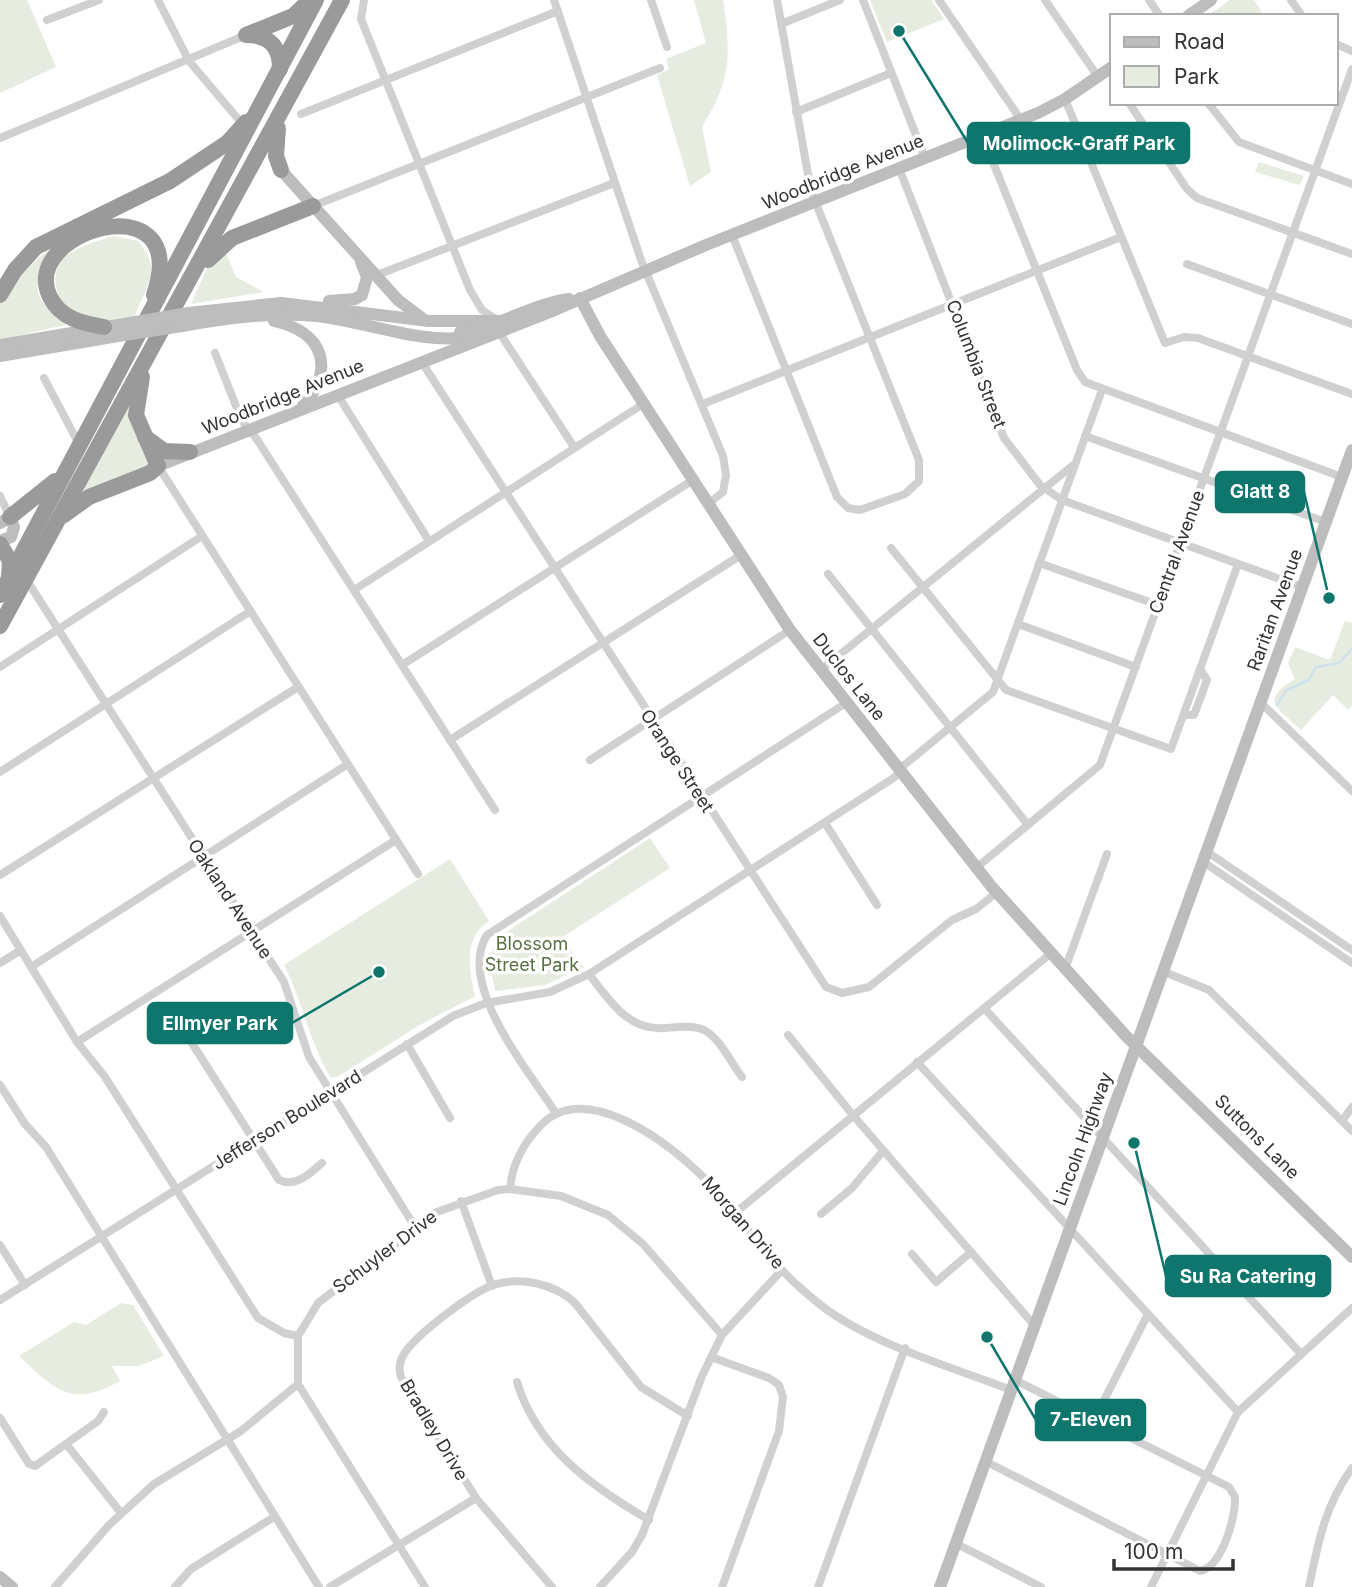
<svg xmlns="http://www.w3.org/2000/svg" width="1352" height="1587" viewBox="0 0 1352 1587" font-family="Inter,sans-serif">
<style>
.green{fill:#e6ecdf}
.lines{fill:none;stroke-linecap:round;stroke-linejoin:round}
.stream{stroke:#cfe2ee;stroke-width:2.5}
.street{stroke:#d0d0d0;stroke-width:8}
.secondary{stroke:#bdbdbd;stroke-width:12}
.highway{stroke:#9a9a9a;stroke-width:16}
.secondary-bridge{stroke:#bdbdbd;stroke-width:12}
.labels{text-anchor:middle;stroke-width:7;stroke-linejoin:round;paint-order:stroke}
.street-label{font-size:18px;fill:#333;stroke:#fff}
.park-label{font-size:18px;fill:#56703f;stroke:#fff}
.leader{fill:none;stroke:#0f766e;stroke-width:2.5}
.callout-dot{fill:#0f766e;stroke:#fff;stroke-width:2.5}
.callout{fill:#0f766e;stroke:#0f766e;stroke-width:2.5}
.callout-label{font-size:19px;text-anchor:middle;font-weight:bold;fill:#fff}
</style>
<rect width="100%" height="100%" fill="#fff"/>
<g class="green">
<polygon points="0,0 27,0 56,67 0,93"/>
<path d="M694,0H723C731,56 732,78 702,127L711,172L690,186L657,75L669,69L666,59L706,43Z"/>
<polygon points="870,0 931,0 944,19 887,42"/>
<polygon points="1230,0 1254,0 1264,16 1213,16 1211,13"/>
<polygon points="1259,162 1304,176 1300,185 1255,172"/>
<path d="M113,236L138,241C166,272 142,289 134,320L102,324L62,305C41,256 74,249 113,236Z"/>
<path d="M48,250C33,291 30,298 69,324L0,340V304L22,273Z"/>
<polygon points="225,251 236,277 264,292 191,304 209,264"/>
<polygon points="131,402 153,465 87,493 84,488"/>
<path d="M1345,621L1352,623V706L1348,710L1333,695L1301,730C1277,707 1259,701 1295,679L1288,664L1295,647L1330,660Z"/>
<polygon points="650,838 670,868 561,938 584,967 545,985 495,991 489,959 499,937"/>
<path d="M450,859L489,921C462,939 469,969 475,996L418,1026L339,1076L331,1078C309,1042 303,1002 284,965Z"/>
<path d="M121,1303L133,1305L164,1356L139,1366H112L120,1381C70,1409 55,1389 19,1356L74,1322L86,1325Z"/>
</g>
<g class="lines">
<polyline class="stream" points="1277,705 1287,690 1309,680 1316,667 1339,663 1352,649"/>
<g class="street">
<polyline points="158,0 189,61 239,120"/>
<polyline points="364,0 361,19 470,290 482,310 496,319"/>
<polyline points="554,0 641,260 723,456 726,475 723,492 708,504"/>
<polyline points="651,0 667,47"/>
<polyline points="863,0 925,158"/>
<polyline points="939,0 1021,120"/>
<polyline points="1045,0 1098,77"/>
<polyline points="1149,0 1160,16"/>
<polyline points="1291,0 1302,16"/>
<polyline points="47,20 99,0"/>
<polyline points="781,24 840,0"/>
<polyline points="1336,44 1352,51"/>
<polyline points="1065,99 1165,343 1184,337 1198,338 1352,394"/>
<polyline points="1129,103 1187,189 1197,198 1352,254"/>
<polyline points="1208,103 1239,142 1352,184"/>
<polyline points="796,112 891,73"/>
<polyline points="301,114 558,11"/>
<polyline points="982,135 1077,370 1085,382 1342,477"/>
<polyline points="0,138 246,35"/>
<polyline points="899,168 1004,438 1040,485 1062,500 1302,587"/>
<polyline points="313,206 660,68"/>
<polyline points="732,235 837,497 848,508 860,510 905,494 919,481 919,460 811,191 777,0"/>
<polyline points="1187,264 1352,324"/>
<polyline points="377,275 614,183"/>
<polyline points="499,332 574,447"/>
<polyline points="215,353 242,421 256,438 495,810"/>
<polyline points="421,361 826,987 842,993 869,987 952,920 976,909 996,893"/>
<polyline points="44,378 80,446"/>
<polyline points="337,394 429,541"/>
<polyline points="703,404 1121,237"/>
<polyline points="1085,436 1326,522"/>
<polyline points="158,466 418,874"/>
<polyline points="0,496 10,517"/>
<polyline points="891,548 1006,690 1171,749 1238,564"/>
<polyline points="1039,563 1158,605"/>
<polyline points="828,574 1028,825"/>
<polyline points="26,579 284,982 309,1057 415,1227"/>
<polyline points="354,590 643,404"/>
<polyline points="1018,624 1136,667"/>
<polyline points="402,665 693,480"/>
<polyline points="0,667 202,536"/>
<polyline points="821,670 1072,466"/>
<polyline points="1260,702 1352,791"/>
<polyline points="1184,715 1194,715 1207,680 1200,669"/>
<polyline points="450,740 741,555"/>
<polyline points="590,760 790,630"/>
<polyline points="0,772 249,612"/>
<polyline points="825,823 877,905"/>
<polyline points="1206,851 1352,950"/>
<polyline points="1202,861 1352,963"/>
<polyline points="976,868 1100,765 1352,69"/>
<polyline points="0,875 298,687"/>
<polyline points="0,916 77,1042 105,1077 258,1318 284,1333 298,1336"/>
<polyline points="0,963 21,950"/>
<polyline points="31,967 348,764"/>
<polyline points="1065,969 1107,854"/>
<polyline points="1162,971 1209,990 1352,1131"/>
<path d="M589,974C610,1001 628,1031 665,1028C678,1027 692,1025 704,1030C720,1038 731,1063 742,1077"/>
<polyline points="984,1008 1301,1354"/>
<path d="M183,1029L279,1180C295,1188 311,1173 322,1163"/>
<polyline points="788,1035 852,1114 1034,1325"/>
<polyline points="77,1042 396,840"/>
<polyline points="407,1044 450,1118"/>
<polyline points="917,1062 1238,1412"/>
<polyline points="0,1085 25,1124 46,1147 319,1587"/>
<path d="M555,1112C528,1070 456,984 487,935L846,703"/>
<polyline points="1342,1121 1352,1107"/>
<path d="M510,1189C512,1164 524,1142 542,1124C586,1081 664,1140 699,1173C730,1202 753,1239 782,1270C794,1283 808,1295 822,1306C871,1344 952,1367 1011,1390"/>
<polyline points="461,1201 492,1286"/>
<polyline points="735,1213 1050,954"/>
<polyline points="821,1214 852,1188 883,1151"/>
<polyline points="0,1245 25,1285"/>
<polyline points="912,1254 936,1282 971,1252"/>
<polyline points="0,1300 453,1016 486,1003 550,992 589,974 895,777 903,766 993,692 1102,390"/>
<polyline points="711,1357 769,1378 779,1385 783,1397 779,1431 722,1587"/>
<path d="M517,1382C537,1448 591,1486 649,1520"/>
<polyline points="0,1418 29,1464 35,1466 98,1421 104,1412"/>
<polyline points="1094,1420 1148,1314"/>
<polyline points="67,1445 121,1513"/>
<path d="M985,1461L1200,1571C1222,1567 1236,1517 1235,1497L1229,1487L1015,1380"/>
<polyline points="955,1543 1041,1587"/>
<polyline points="55,1587 109,1525 154,1484 241,1431 298,1384"/>
<polyline points="175,1587 191,1569 274,1517"/>
<polyline points="330,1587 476,1498"/>
<polyline points="425,1587 298,1384 298,1336 318,1303 437,1212 498,1190 510,1189 561,1196 608,1215 643,1244 722,1335"/>
<path d="M552,1587L476,1498L401,1377C398,1368 400,1359 406,1351C420,1332 471,1293 493,1285C521,1276 555,1284 575,1303L641,1387L688,1416"/>
<polyline points="600,1587 632,1552 642,1535 702,1376 722,1335 782,1270"/>
<polyline points="818,1587 905,1348"/>
<polyline points="1151,1587 1238,1412 1352,1308"/>
<path d="M1309,1587C1318,1543 1325,1505 1352,1468"/>
</g>
<g class="secondary">
<polyline points="1188,16 1211,0"/>
<polyline points="281,170 398,300 422,318"/>
<polyline points="580,298 600,336 790,630 991,886 1126,1036 1352,1257"/>
<polyline points="329,301 355,299 362,295 367,277 361,262"/>
<polyline points="188,313 281,303 429,321 499,321"/>
<path d="M274,321C324,332 336,369 302,407"/>
<path d="M182,326C226,318 271,312 316,316C364,321 422,345 469,337"/>
<path d="M460,332C498,328 531,304 569,299"/>
<polyline points="0,345 130,323"/>
<polyline points="0,356 124,335"/>
<polyline points="158,466 550,312 706,245 1038,113 1065,99 1112,67"/>
<polyline points="0,523 10,517 14,527 11,537 0,541"/>
<polyline points="0,1577 12,1587"/>
<polyline points="940,1587 1352,450"/>
</g>
<g class="highway">
<polyline points="246,35 293,16 310,0"/>
<path d="M248,35C271,36 280,48 280,69"/>
<polyline points="278,128 276,156 281,170"/>
<polyline points="208,260 232,238 313,206"/>
<polyline points="0,295 15,270 36,247 170,181 227,143 246,122"/>
<path d="M104,327C82,323 61,319 50,297C17,231 193,179 154,295"/>
<polyline points="145,437 164,451 190,452"/>
<polyline points="64,515 89,497 150,473 158,466 136,415 142,377"/>
<polyline points="10,517 55,481"/>
<polyline points="0,544 10,561 9,577"/>
<polyline points="0,595 316,0"/>
<polyline points="0,626 342,0"/>
</g>
<g class="secondary-bridge">
<polyline points="130,323 188,313"/>
<polyline points="124,335 182,326"/>
</g>
</g>
<g class="labels">
<g class="street-label">
<text transform="translate(843 172) rotate(-22)" y="6">Woodbridge Avenue</text>
<text transform="translate(976 364) rotate(69)" y="6">Columbia Street</text>
<text transform="translate(283 397) rotate(-22)" y="6">Woodbridge Avenue</text>
<text transform="translate(1177 552) rotate(-70)" y="6">Central Avenue</text>
<text transform="translate(1275 610) rotate(-70)" y="6">Raritan Avenue</text>
<text transform="translate(849 677) rotate(52)" y="6">Duclos Lane</text>
<text transform="translate(677 761) rotate(57)" y="6">Orange Street</text>
<text transform="translate(230 899) rotate(57)" y="6">Oakland Avenue</text>
<text transform="translate(287 1120) rotate(-32)" y="6">Jefferson Boulevard</text>
<text transform="translate(1257 1137) rotate(45)" y="6">Suttons Lane</text>
<text transform="translate(1083 1139) rotate(-70)" y="6">Lincoln Highway</text>
<text transform="translate(743 1223) rotate(49)" y="6">Morgan Drive</text>
<text transform="translate(385 1252) rotate(-37)" y="6">Schuyler Drive</text>
<text transform="translate(434 1430) rotate(59)" y="6">Bradley Drive</text>
</g>
<g class="park-label">
<text x="532" y="950">Blossom<tspan x="532" dy="21">Street Park</tspan></text>
</g>
</g>
<path class="leader" d="M899 31L968 143M1329 598L1304 492M379 972L292 1023M1134 1143L1166 1276M987 1337L1036 1420"/>
<g class="callout-dot">
<circle cx="899" cy="31" r="7"/>
<circle cx="1329" cy="598" r="7"/>
<circle cx="379" cy="972" r="7"/>
<circle cx="1134" cy="1143" r="7"/>
<circle cx="987" cy="1337" r="7"/>
</g>
<g class="callout">
<rect x="968" y="123" width="221" height="40" rx="7"/>
<rect x="1216" y="472" width="88" height="40" rx="7"/>
<rect x="148" y="1003" width="144" height="40" rx="7"/>
<rect x="1166" y="1256" width="164" height="40" rx="7"/>
<rect x="1036" y="1400" width="109" height="40" rx="7"/>
</g>
<g class="callout-label">
<text x="1079" y="150">Molimock-Graff Park</text>
<text x="1260" y="498">Glatt 8</text>
<text x="220" y="1030">Ellmyer Park</text>
<text x="1248" y="1283">Su Ra Catering</text>
<text x="1091" y="1426">7-Eleven</text>
</g>
<rect x="1110" y="14" width="228" height="91" fill="#ffffff" stroke="#adadad" stroke-width="2"/>
<rect x="1124" y="37" width="35" height="10" fill="#bdbdbd" stroke="#adadad" stroke-width="2"/>
<text x="1174" y="49" font-size="21" fill="#333333">Road</text>
<rect x="1124" y="66" width="35" height="21" fill="#e6ecdf" stroke="#adadad" stroke-width="2"/>
<text x="1174" y="84" font-size="21" fill="#333333">Park</text>
<path d="M1114 1559v10h119v-10" fill="none" stroke="#333333" stroke-width="3.5"/>
<text x="1124" y="1559" font-size="21" fill="#333333" stroke="#ffffff" stroke-width="5" paint-order="stroke">100 m</text>
</svg>
